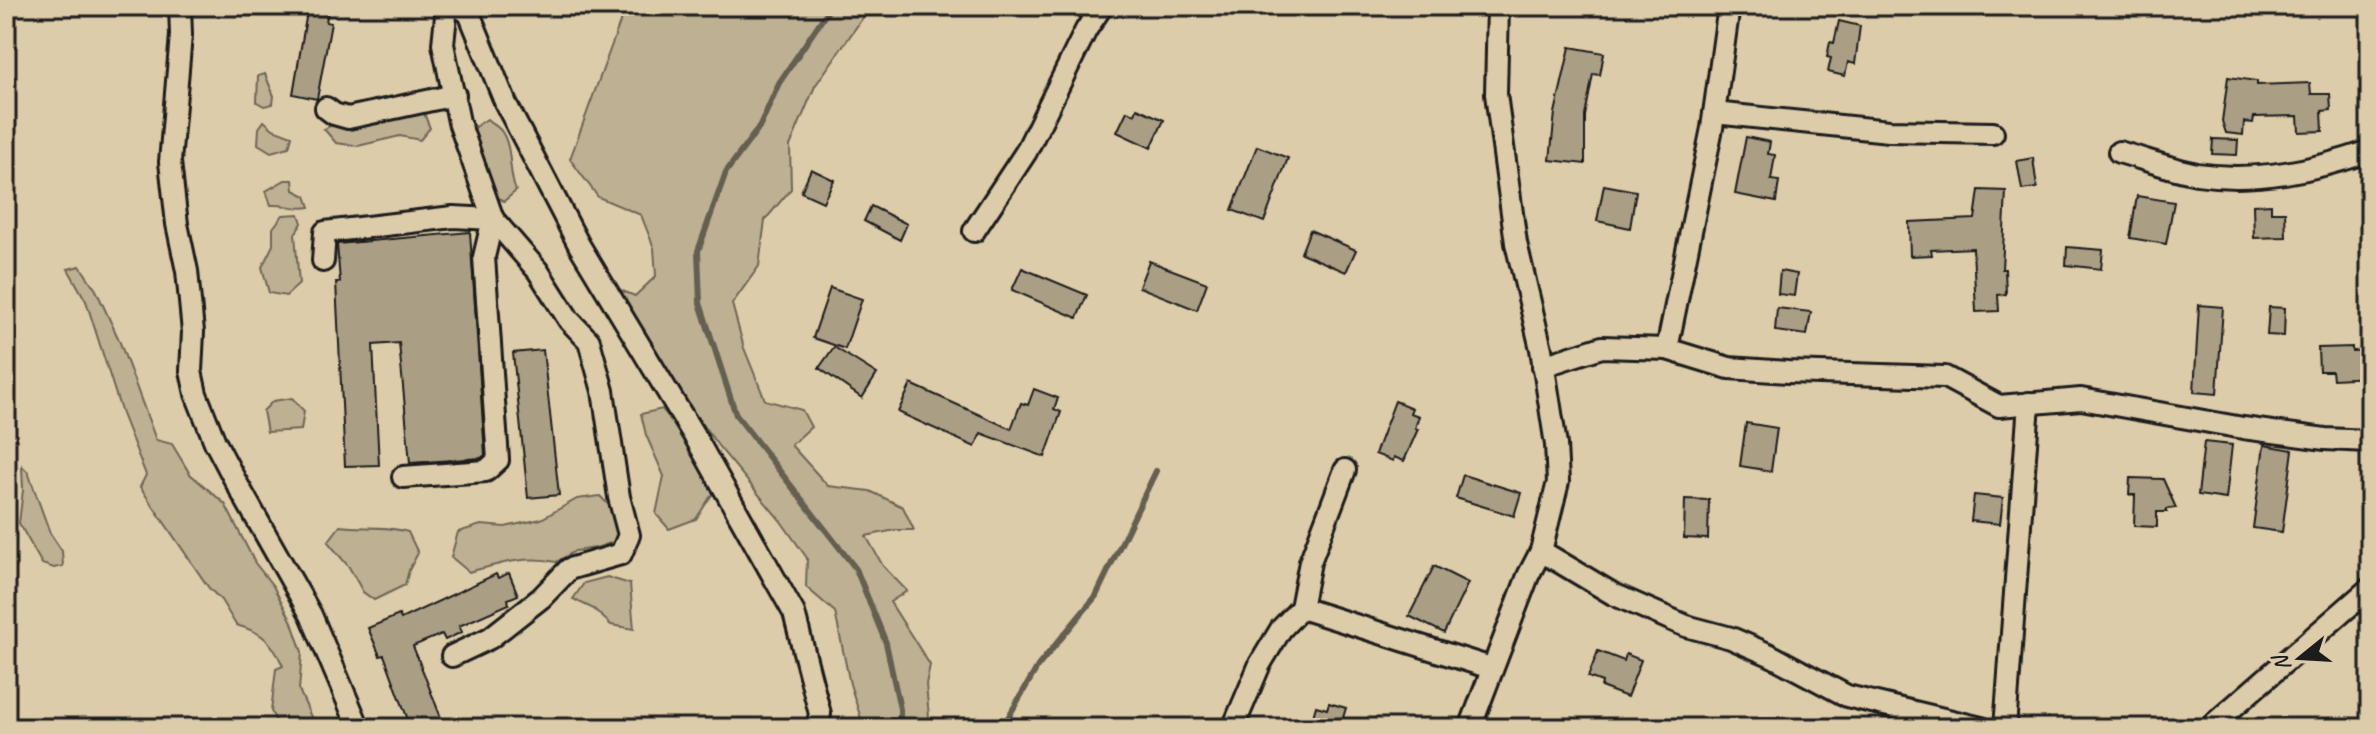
<svg xmlns="http://www.w3.org/2000/svg" width="2376" height="734" viewBox="0 0 2376 734" font-family="Caveat,sans-serif">
<style>
.green{fill:#beb092;stroke:#6d6657;stroke-width:2}
.lines{fill:none;stroke-linecap:round;stroke-linejoin:round}
.stream{stroke:#655f51;stroke-width:6}
.building{fill:#aa9e85;stroke:#1c1c1c;stroke-width:2}
.minor-casing{stroke:#1c1c1c;stroke-width:26}
.minor{stroke:#dca;stroke-width:20}
</style>
<rect width="100%" height="100%" fill="#dca"/>
<filter id="ink" filterUnits="userSpaceOnUse"><feTurbulence type="fractalNoise" baseFrequency=".0125" numOctaves="2"/><feDisplacementMap in="SourceGraphic" scale="16" xChannelSelector="R" yChannelSelector="G"/><feConvolveMatrix kernelMatrix="1 2 1 2 8 2 1 2 1" color-interpolation-filters="sRGB"/></filter>
<g filter="url(#ink)">
<g class="green">
<polygon points="626,6 871,6 815,86 790,146 791,189 765,220 759,266 732,304 744,348 765,400 802,410 811,427 791,445 828,486 870,491 903,507 914,530 895,530 866,536 883,566 907,591 890,602 930,665 926,684 930,728 864,728 850,684 835,612 806,587 807,558 780,520 719,447 661,367 620,290 635,296 656,276 654,248 641,215 598,197 570,159"/>
<polygon points="265,74 274,96 273,104 264,106 257,102 258,76"/>
<polygon points="423,111 430,128 420,140 400,136 358,146 336,143 324,129 334,124 346,127 381,123 403,113"/>
<path d="M487,119C491,123 499,127 502,132C513,149 508,173 516,191L504,201L491,194L475,141V127Z"/>
<polygon points="264,121 273,129 292,136 289,147 271,152 258,144 259,128"/>
<path d="M285,180H293L294,190L306,196L310,207C295,210 285,204 271,205L266,191Z"/>
<polygon points="299,214 302,223 295,234 299,284 286,296 269,293 262,267 273,245 273,228 283,215"/>
<path d="M80,266L96,290L119,340L156,440L172,444L190,474L225,504L255,563L273,586L291,620L302,652L299,690L316,728H279L271,711L276,669L283,666C272,641 262,632 236,625L221,600L209,588L140,487L146,475L122,414L86,301L68,269Z"/>
<polygon points="292,398 304,411 301,430 267,432 263,411 273,401"/>
<polygon points="662,409 682,433 692,451 723,462 729,482 711,496 696,519 669,529 656,514 664,476 646,435 641,414"/>
<polygon points="22,466 28,472 50,533 62,551 63,566 54,568 42,564 19,523 23,490"/>
<path d="M600,496L620,517L616,541L596,548L575,551L556,562C527,555 498,564 469,572L451,557L458,532L481,525L505,527L541,519L577,499Z"/>
<path d="M340,526C363,529 386,525 408,532L418,553L409,570L405,585L374,600L363,592L349,567L328,542Z"/>
<polygon points="607,577 630,584 634,629 611,625 594,609 573,599 584,583"/>
</g>
<g class="lines">
<g class="stream">
<polyline points="831,6 779,83 760,126 726,172 698,251 700,303 736,415 856,569 886,643 900,709 900,728"/>
<polyline points="1002,728 1038,666 1096,596 1156,471"/>
</g>
</g>
<g class="building">
<polygon points="308,6 329,6 326,22 331,23 317,99 293,94"/>
<polygon points="1839,21 1860,26 1855,64 1848,62 1845,76 1828,72 1831,58 1827,57 1830,42 1834,43"/>
<polygon points="1570,47 1604,53 1600,75 1593,74 1585,116 1585,164 1550,160 1555,113"/>
<polygon points="2228,77 2257,81 2257,85 2310,83 2311,94 2330,94 2331,110 2322,111 2323,131 2299,132 2298,116 2254,117 2253,123 2244,122 2243,135 2226,133 2222,121"/>
<polygon points="1137,108 1164,120 1151,148 1117,132 1127,111 1135,114"/>
<polygon points="1746,137 1770,142 1768,154 1775,155 1771,180 1779,181 1776,202 1735,194"/>
<polygon points="2213,139 2238,140 2237,155 2212,154"/>
<polygon points="1257,146 1288,158 1264,222 1232,210"/>
<polygon points="2033,158 2037,188 2022,190 2017,161"/>
<polygon points="811,169 834,180 823,202 801,192"/>
<polygon points="1604,185 1636,191 1630,228 1597,221"/>
<polygon points="1979,190 2006,191 2002,269 2005,269 2006,294 1998,295 1999,311 1976,312 1973,248 1931,250 1932,255 1910,256 1909,222 1975,219"/>
<polygon points="2137,196 2174,202 2166,244 2130,238"/>
<polygon points="2271,204 2271,212 2285,212 2286,237 2254,238 2253,205"/>
<polygon points="871,206 907,224 900,240 864,221"/>
<polygon points="1310,230 1356,250 1346,272 1301,253"/>
<polygon points="470,232 485,455 481,458 410,463 399,343 373,345 379,465 345,466 336,282 340,282 337,244"/>
<polygon points="2067,247 2103,250 2101,269 2066,265"/>
<polygon points="1149,261 1207,283 1197,310 1139,287"/>
<polygon points="1022,268 1087,295 1077,318 1012,290"/>
<polygon points="1780,271 1797,274 1794,296 1778,294"/>
<polygon points="830,288 862,299 845,349 813,338"/>
<polygon points="2199,305 2223,307 2217,394 2194,392"/>
<polygon points="2269,307 2285,308 2284,336 2267,335"/>
<polygon points="1777,308 1811,312 1807,335 1775,331"/>
<polygon points="834,347 877,374 862,398 819,368"/>
<polygon points="2352,347 2352,351 2370,350 2370,377 2333,379 2332,371 2319,371 2318,348"/>
<polygon points="543,350 559,495 528,498 513,353"/>
<polygon points="911,384 1011,429 1021,403 1028,405 1034,389 1058,398 1054,409 1061,412 1045,457 981,433 975,447 898,412"/>
<polygon points="1395,401 1412,408 1410,413 1419,416 1415,428 1418,429 1404,461 1394,457 1393,461 1375,454"/>
<polygon points="1746,423 1777,428 1771,471 1740,466"/>
<polygon points="2204,442 2232,445 2226,499 2198,495"/>
<polygon points="2264,445 2293,450 2282,532 2253,528"/>
<polygon points="1463,475 1521,493 1514,516 1456,498"/>
<polygon points="2130,478 2163,479 2176,508 2167,509 2167,512 2157,512 2157,527 2134,526 2135,495 2129,495"/>
<polygon points="1974,495 2003,498 2000,524 1971,521"/>
<polygon points="1685,499 1709,500 1708,539 1684,538"/>
<polygon points="1434,566 1468,583 1444,633 1409,616"/>
<polygon points="509,573 518,595 508,599 509,604 459,626 462,632 445,640 442,634 413,646 445,728 411,728 384,655 380,656 368,628 399,615 401,619 496,574 498,578"/>
<polygon points="1598,651 1624,661 1626,654 1641,660 1627,697 1601,687 1602,682 1588,677"/>
<polygon points="1329,703 1346,708 1340,728 1319,728 1311,724 1316,706 1327,709"/>
</g>
<g class="lines">
<g class="minor-casing">
<g id="minor">
<polyline points="180,6 181,35 170,162 177,224 187,271 193,332 191,371 196,394 215,442 236,482 311,615 359,728"/>
<polyline points="447,6 443,44 459,122 493,219 538,271 569,320 589,341 603,391 619,497 629,535 621,554 569,569 541,598 490,638 452,656"/>
<polyline points="458,6 469,13 506,104 579,245 698,442 794,613 820,714 817,728"/>
<polyline points="326,108 334,114 348,118 455,95"/>
<polyline points="1714,113 1889,131 1993,133"/>
<path d="M2119,152C2144,159 2171,169 2197,174C2256,183 2315,170 2370,151"/>
<polyline points="974,231 1026,152 1086,30 1102,6"/>
<polyline points="323,261 325,232 453,217 493,219"/>
<polyline points="1667,349 1712,128 1729,6"/>
<polyline points="1543,366 1602,347 1667,349 1729,368 1788,372 1945,377 1999,406 2081,399 2243,428 2325,439 2370,441"/>
<polyline points="403,477 486,471 498,460 484,257 493,219"/>
<polyline points="1541,551 1613,594 1686,626 1731,638 1770,655 1847,696 1981,728"/>
<polyline points="1301,608 1491,668"/>
<polyline points="1233,728 1260,664 1281,629 1301,608 1310,562 1345,470"/>
<polyline points="1470,728 1528,576 1541,551 1558,482 1556,445 1541,349 1516,243 1496,94 1498,6"/>
<polyline points="2005,728 2029,403"/>
<polyline points="2209,728 2370,588"/>
</g>
</g>
<use href="#minor" class="minor"/>
</g>
</g>
<rect width="2376" height="734" fill="none" stroke="#dca" stroke-width="32"/>
<rect x="16" y="16" width="2344" height="702" fill="none" stroke="#1c1c1c" stroke-width="3" filter="url(#ink)"/>
<g transform="translate(2300 658) rotate(252)" stroke="#ddccaa" stroke-width="6" paint-order="stroke">
<path d="M0-6L14 30L0 20L-14 30Z" fill="#1c1c1c"/>
<text y="-12" font-size="22" font-weight="bold" text-anchor="middle" fill="#1c1c1c">N</text>
</g>
</svg>
